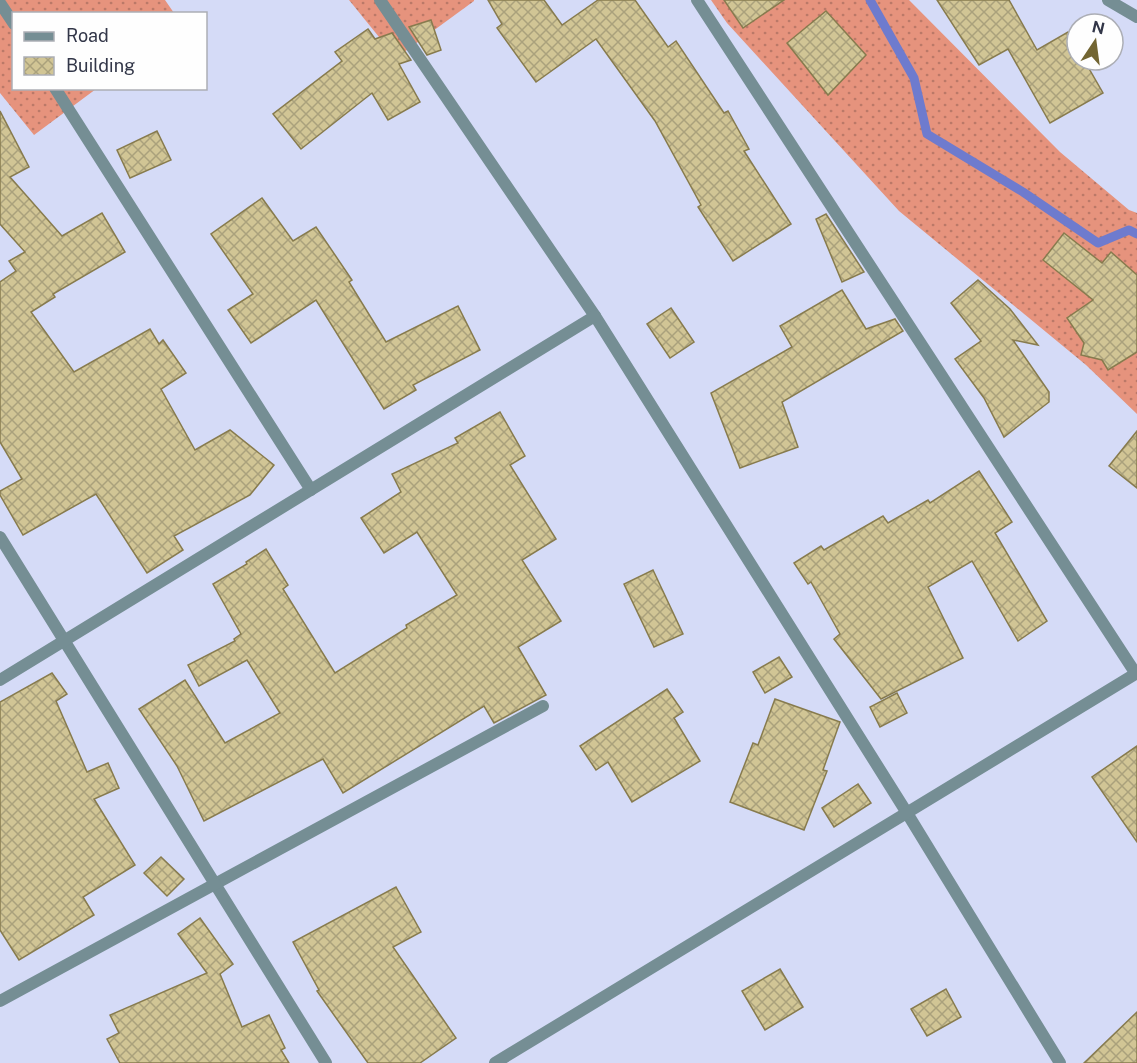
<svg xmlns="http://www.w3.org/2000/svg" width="1137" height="1063" viewBox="0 0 1137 1063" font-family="'Public Sans',sans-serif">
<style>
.grass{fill:url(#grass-dots)}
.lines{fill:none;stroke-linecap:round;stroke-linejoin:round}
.stream{stroke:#6e7bce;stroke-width:9}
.building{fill:url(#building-cross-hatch);stroke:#877b4e;stroke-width:1.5}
.lane{stroke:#758e94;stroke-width:12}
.street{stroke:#758e94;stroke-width:12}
</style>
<defs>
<pattern id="grass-dots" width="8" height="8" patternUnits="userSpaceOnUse" patternTransform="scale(1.5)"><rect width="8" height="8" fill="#e6937d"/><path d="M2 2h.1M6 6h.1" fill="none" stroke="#bb7968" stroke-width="1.8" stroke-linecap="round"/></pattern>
<pattern id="building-cross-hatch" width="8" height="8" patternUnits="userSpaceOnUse" patternTransform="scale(1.5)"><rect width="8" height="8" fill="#d1c595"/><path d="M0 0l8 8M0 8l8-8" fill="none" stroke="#aaa17c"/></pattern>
</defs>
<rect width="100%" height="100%" fill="#d5dbf7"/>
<g class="grass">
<polygon points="0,0 165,0 174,13 14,14 14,88 96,89 34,135 0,93"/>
<polygon points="349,0 474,0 474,1 396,58"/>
<polygon points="711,0 909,0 1060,152 1129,210 1137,213 1137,414 1086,365 899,211 727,23"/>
</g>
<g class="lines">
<polyline class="stream" points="870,0 914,78 927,134 1023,192 1098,243 1129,230 1137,234"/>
</g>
<g class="building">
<polygon points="488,0 544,0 562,25 598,0 635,0 668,47 676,41 724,113 728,111 749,149 744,151 791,224 733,261 698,207 701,205 655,121 596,39 536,82 497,28 502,24"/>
<polygon points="724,0 784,0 743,28"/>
<polygon points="937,0 1009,0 1037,50 1068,32 1077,47 1077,60 1084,60 1103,93 1050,123 1008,49 979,65"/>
<polygon points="826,11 866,55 828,95 787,43"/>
<polygon points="431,20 441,50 427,55 409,27"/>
<polygon points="368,29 375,39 392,33 411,60 399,64 420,102 388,120 372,93 301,149 273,114 342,61 335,52"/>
<polygon points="0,111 29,167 10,177 62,236 102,213 125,252 53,294 55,297 31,312 74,372 150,329 159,344 163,340 186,373 161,389 195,450 230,430 274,465 250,495 174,536 183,550 147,573 96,494 23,535 0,495 0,491 22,479 0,442 0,282 16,271 9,261 25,252 0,224"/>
<polygon points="157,131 171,160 130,178 117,150"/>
<polygon points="262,198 293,241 316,227 352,280 349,282 386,342 458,306 480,350 413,385 416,390 384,409 316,300 251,343 228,310 253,294 211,234"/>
<polygon points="826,214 864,272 842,282 816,219"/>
<polygon points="1064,233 1102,263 1111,252 1137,275 1137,352 1108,370 1102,360 1081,355 1084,343 1067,318 1093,300 1043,260"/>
<polygon points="978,280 1010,309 1038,345 1013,340 1049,392 1049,402 1004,437 984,398 955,359 981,341 951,303"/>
<polygon points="842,290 866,329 895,319 903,331 782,402 798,447 740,468 711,393 792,347 780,326"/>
<polygon points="671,308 694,342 670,358 647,324"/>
<polygon points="500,412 525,456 510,465 556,539 522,560 561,621 518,647 546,695 494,723 484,706 343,793 323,759 204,821 177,766 139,709 185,680 225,743 280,713 247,660 199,686 188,665 235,641 234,639 241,634 213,584 247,564 246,562 266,549 288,585 283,589 335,673 407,628 406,625 457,595 417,532 384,553 361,518 401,492 392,474 458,443 455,438"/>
<polygon points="1137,431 1137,488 1109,466"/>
<polygon points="979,471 1012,522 995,533 1047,621 1018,641 972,561 928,587 963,658 881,699 834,639 840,634 811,582 808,584 794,563 821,546 824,550 883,516 888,523 928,500 930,503"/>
<polygon points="653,570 683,634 654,647 624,584"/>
<polygon points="779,657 792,677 765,693 753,672"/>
<polygon points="52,673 67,694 56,701 87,772 108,763 119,788 94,799 135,865 83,897 94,915 19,960 0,930 0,702"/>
<polygon points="667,689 683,712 674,718 700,761 632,802 608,762 596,770 580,746"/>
<polygon points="897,693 907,713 880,727 870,707"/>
<polygon points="775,699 840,722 823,770 827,771 804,830 730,802 753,743 758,745"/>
<polygon points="1137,746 1137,842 1092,777"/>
<polygon points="858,784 871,803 834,827 822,808"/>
<polygon points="161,857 184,879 167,896 144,873"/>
<polygon points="396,887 421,932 393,947 456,1038 420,1063 368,1063 317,991 319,990 293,942"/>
<polygon points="200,918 233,964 220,974 242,1027 269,1015 285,1048 281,1050 289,1063 120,1063 107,1039 119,1033 110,1015 207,973 178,934"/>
<polygon points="780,969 803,1007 765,1030 742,991"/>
<polygon points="946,989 961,1017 927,1036 911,1009"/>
<polygon points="1137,1012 1137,1063 1084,1063"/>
</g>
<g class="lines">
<polyline class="lane" points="215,884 543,706"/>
<g class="street">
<polyline points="380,0 595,316 907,813 1060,1063"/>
<polyline points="697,0 1136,674"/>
<polyline points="1108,0 1137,17"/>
<polyline points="0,3 14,24"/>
<polyline points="55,88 311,490"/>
<polyline points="0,537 326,1063"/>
<polyline points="0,680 595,316"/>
<polyline points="0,1001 215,884"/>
<polyline points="495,1063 1137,673"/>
</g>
</g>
<rect x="12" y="12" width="195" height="78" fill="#fefefe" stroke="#acaeb5" stroke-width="1.5"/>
<rect x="24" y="32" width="30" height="9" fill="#758e94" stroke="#acaeb5" stroke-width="1.5"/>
<text x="66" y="42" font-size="18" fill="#323648">Road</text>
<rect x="24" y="57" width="30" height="18" fill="url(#building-cross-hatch)" stroke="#acaeb5" stroke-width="1.5"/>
<text x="66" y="72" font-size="18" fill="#323648">Building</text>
<g transform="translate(1095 42) rotate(13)"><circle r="28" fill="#fefefe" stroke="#acaeb5" stroke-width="1.5"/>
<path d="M0-4.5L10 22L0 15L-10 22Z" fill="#726532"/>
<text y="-9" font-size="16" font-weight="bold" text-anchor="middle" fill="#323648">N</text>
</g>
</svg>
